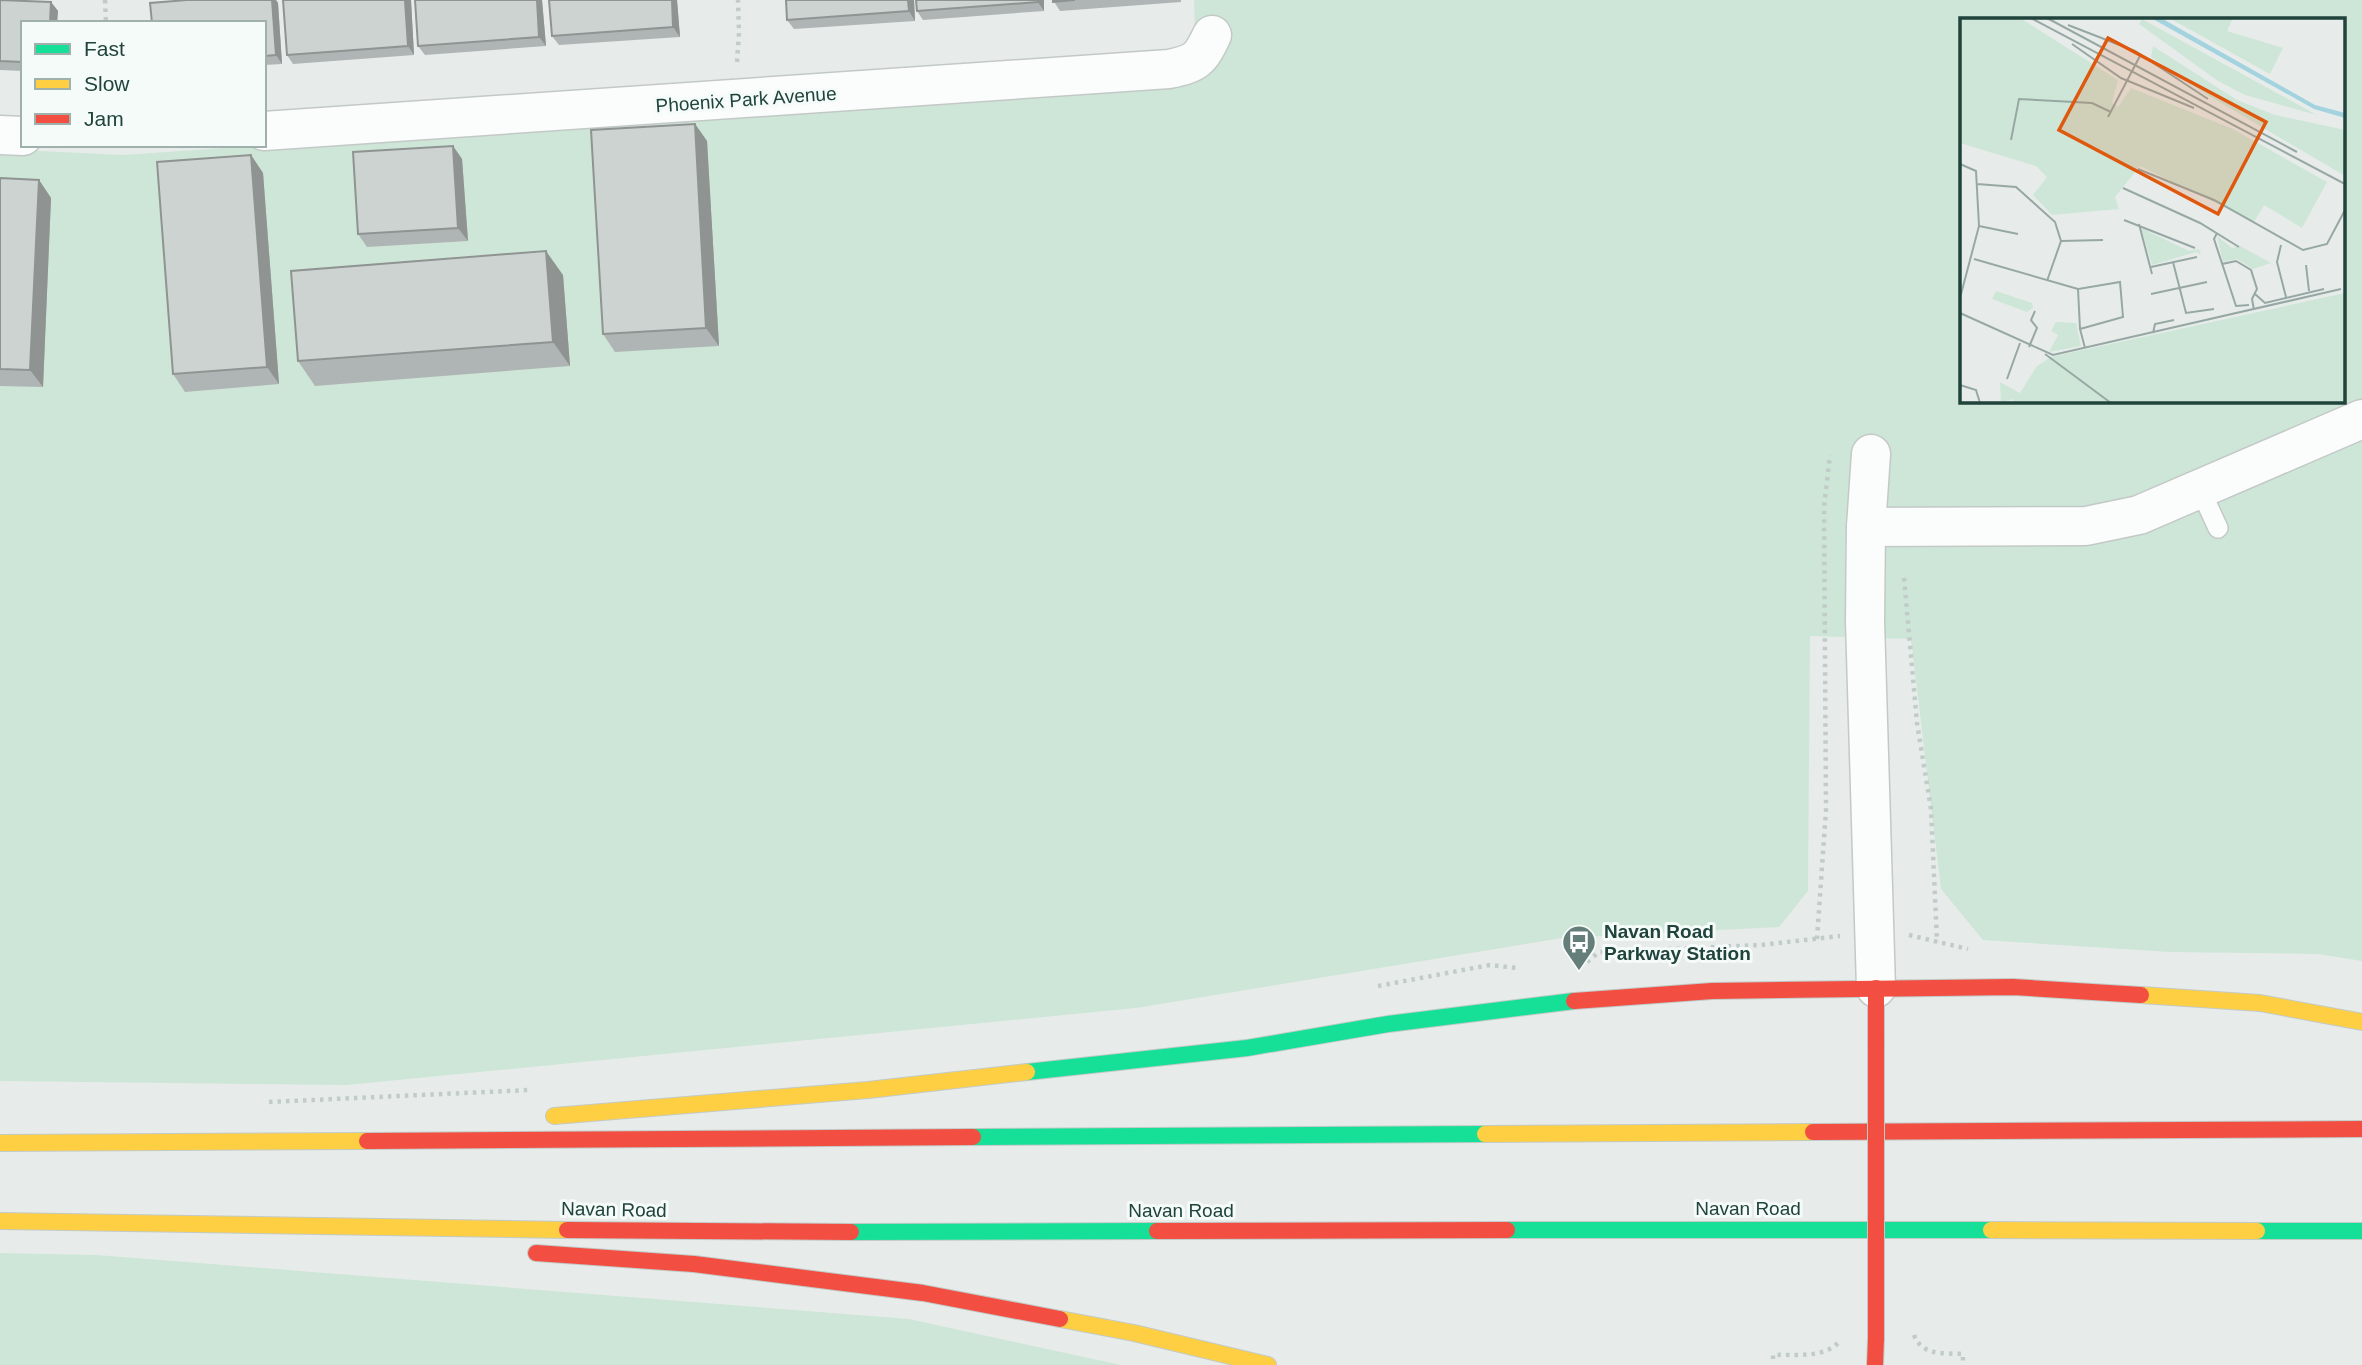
<svg xmlns="http://www.w3.org/2000/svg" width="2362" height="1365" viewBox="0 0 2362 1365" font-family="Helvetica,sans-serif">
<style>
.green{fill:#cee6d7;fill-rule:evenodd}
.lines{fill:none;stroke-linecap:round;stroke-linejoin:round}
.lane-casing{stroke:#c3c9c7;stroke-width:22}
.street-casing{stroke:#c3c9c7;stroke-width:41}
.fast-casing{stroke:#c2cac7;stroke-width:18}
.slow-casing{stroke:#c2cac7;stroke-width:18}
.jam-casing{stroke:#c2cac7;stroke-width:18}
.path{stroke:#c1ccca;stroke-width:4.5;stroke-dasharray:3.5 5;stroke-linecap:butt}
.lane{stroke:#fbfcfc;stroke-width:19}
.street{stroke:#fbfcfc;stroke-width:38}
.fast{stroke:#16e098;stroke-width:16}
.slow{stroke:#ffcf43;stroke-width:16}
.jam{stroke:#f24e42;stroke-width:16}
.jam-bridge-casing{stroke:#c2cac7;stroke-width:18;stroke-linecap:butt}
.jam-bridge{stroke:#f24e42;stroke-width:16}
.wall{fill:#afb5b4}
.shaded-wall{fill:#8f9492}
.building{fill:#ccd3d1;stroke:#8f9492;stroke-width:2}
.labels{text-anchor:middle;stroke-width:6;stroke-linejoin:round;paint-order:stroke}
.street-label{font-size:19px;fill:#20433c;stroke:#f5fbf8}
.poi-label{font-size:19px;font-weight:bold;fill:#20433c;stroke:#f5fbf8;text-anchor:start}
.inset-road{fill:none;stroke:#97a8a4;stroke-width:2}
.view{fill:#de580e;fill-opacity:0.15;stroke:#de580e;stroke-width:3.5}
.inset-edge{fill:none;stroke:#20433c;stroke-width:3.5}
</style>
<rect width="100%" height="100%" fill="#e7ecea"/>
<g class="green">
<path d="M1194,0H2362V961L2318,954L2170,952L1983,940L1941,889L1911,639L1810,636L1808,891L1779,927L1562,938L1136,1008L347,1085L0,1081V149L123,155L1172,82L1195,28ZM1961,19H2343V401H1961Z"/>
<polygon points="0,1253 97,1255 909,1319 1121,1365 0,1365"/>
</g>
<g class="lines">
<g class="lane-casing">
<polyline id="lane" points="2200,489 2218,528"/>
</g>
<g class="street-casing">
<g id="street">
<path d="M264,131L1169,69C1197,63 1200,60 1212,35"/>
<polyline points="0,135 23,136"/>
<polyline points="1871,454 1866,527 1865,621 1876,988"/>
<polyline points="1866,527 2086,526 2139,515 2362,419"/>
</g>
</g>
<g class="fast-casing">
<g id="fast">
<polyline points="1027,1072 1247,1048 1388,1024 1574,1001"/>
<polyline points="973,1137 1485,1134"/>
<polyline points="1507,1230 1991,1230"/>
<polyline points="2257,1231 2362,1231"/>
<polyline points="851,1232 1157,1231"/>
</g>
</g>
<g class="slow-casing">
<g id="slow">
<polyline points="2141,995 2260,1003 2362,1022"/>
<polyline points="554,1116 868,1090 1027,1072"/>
<polyline points="1485,1134 1813,1132"/>
<polyline points="0,1143 367,1141"/>
<polyline points="0,1221 567,1230"/>
<polyline points="1991,1230 2257,1231"/>
<polyline points="1060,1319 1134,1333 1268,1365"/>
</g>
</g>
<g class="jam-casing">
<g id="jam">
<polyline points="1876,988 1876,1046"/>
<polyline points="1574,1001 1712,991 2013,987 2141,995"/>
<polyline points="1813,1132 2362,1129"/>
<polyline points="367,1141 973,1137"/>
<polyline points="567,1230 851,1232"/>
<polyline points="1157,1231 1507,1230"/>
<polyline points="536,1253 694,1264 923,1293 1060,1319"/>
<polyline points="1875,1365 1876,1338"/>
</g>
</g>
<g class="path">
<polyline points="105,0 106,23"/>
<polyline points="737,62 739,33 738,0"/>
<polyline points="1904,578 1917,723 1931,809 1937,942"/>
<polyline points="1909,935 1968,949"/>
<polyline points="1817,939 1826,810 1824,507 1830,455"/>
<polyline points="1587,962 1599,952 1761,945 1840,936"/>
<polyline points="1378,986 1490,965 1517,968"/>
<polyline points="269,1102 529,1090"/>
<path d="M1914,1335C1922,1356 1943,1353 1963,1354V1361"/>
<path d="M1773,1359V1355C1796,1354 1824,1359 1840,1341"/>
</g>
<use href="#lane" class="lane"/>
<use href="#street" class="street"/>
<use href="#fast" class="fast"/>
<use href="#slow" class="slow"/>
<use href="#jam" class="jam"/>
<g class="jam-bridge-casing">
<polyline id="jam-bridge" points="1876,1046 1876,1338"/>
</g>
<use href="#jam-bridge" class="jam-bridge"/>
</g>
<g class="wall">
<polygon points="0,0 51,2 58,11 57,23 23,23 23,71 0,70"/>
<polygon points="187,0 276,0 278,3 282,64 264,65 264,23"/>
<polygon points="411,0 414,55 293,64 287,55"/>
<polygon points="415,0 542,0 546,46 425,55 418,46"/>
<polygon points="677,0 680,37 559,45 552,36"/>
<polygon points="914,0 915,21 794,29 787,20"/>
<polygon points="1044,0 1044,11 923,20 917,11"/>
<polygon points="1053,0 1181,0 1181,2 1060,11"/>
<polygon points="695,124 707,141 719,346 615,352 603,334"/>
<polygon points="453,146 462,159 468,241 367,247 358,234"/>
<polygon points="251,155 263,173 279,384 185,392 173,374"/>
<polygon points="0,178 39,180 51,198 43,387 0,386"/>
<polygon points="563,275 570,366 315,386 298,361"/>
</g>
<g class="shaded-wall">
<polygon points="272,0 276,0 278,3 282,64 276,55"/>
<polygon points="405,0 411,0 414,55 408,46"/>
<polygon points="537,0 542,0 546,46 539,37"/>
<polygon points="672,0 677,0 680,37 673,27"/>
<polygon points="908,0 914,0 915,21 909,11"/>
<polygon points="1038,0 1044,0 1044,11 1038,2"/>
<polygon points="51,2 58,11 57,23 50,23"/>
<polygon points="695,124 707,141 719,346 706,328"/>
<polygon points="453,146 462,159 468,241 458,228"/>
<polygon points="251,155 263,173 279,384 267,367"/>
<polygon points="39,180 51,198 43,387 30,370"/>
<polygon points="546,251 563,275 570,366 553,342"/>
</g>
<g class="building">
<polygon points="0,0 51,2 50,23 23,23 23,62 0,61"/>
<polygon points="187,0 272,0 276,55 264,56 264,23 152,23 150,3"/>
<polygon points="283,0 405,0 408,46 287,55"/>
<polygon points="415,0 537,0 539,37 418,46"/>
<polygon points="549,0 672,0 673,27 552,36"/>
<polygon points="786,0 908,0 909,11 787,20"/>
<polygon points="916,0 1038,0 1038,2 917,11"/>
<polygon points="1053,0 1075,0 1053,2"/>
<polygon points="695,124 706,328 603,334 591,130"/>
<polygon points="453,146 458,228 358,234 353,152"/>
<polygon points="251,155 267,367 173,374 157,162"/>
<polygon points="0,178 39,180 30,370 0,369"/>
<polygon points="546,251 553,342 298,361 291,271"/>
</g>
<defs>
<g id="bus-pin" transform="scale(1.75)"><path d="M0 17L-7.5 6A9.5 9.5 0 1 1 7.5 6Z" fill="#667e79" stroke="#f5fbf8"/><path d="M-5-6H5V4H4V6H2V4H-2V6H-4V4H-5ZM-3.5-4V0h7V-4ZM-3.5 1.2v1.5H-2V1.2ZM2 1.2v1.5H3.5V1.2Z" fill="#fff"/></g>
</defs>
<g fill-rule="evenodd">
<use href="#bus-pin" x="1579" y="942"/>
</g>
<g class="labels">
<g class="street-label">
<text transform="translate(746 99) rotate(-4)" y="7">Phoenix Park Avenue</text>
<text x="1748" y="1215">Navan Road</text>
<text transform="translate(614 1209) rotate(1)" y="7">Navan Road</text>
<text x="1181" y="1217">Navan Road</text>
</g>
<g class="poi-label">
<text x="1604" y="938">Navan Road<tspan x="1604" dy="22">Parkway Station</tspan></text>
</g>
</g>
<g transform="translate(1960 18)">
<rect width="385" height="385" fill="#e7ecea"/>
<path d="M0,0H60L158,62L152,85L158,89L171,70L273,111L367,164L342,210L304,187L294,204L180,148L155,179L159,191L92,197L73,177L87,159L76,148L0,125ZM209,0H273L267,13L323,30L310,56ZM182,1L284,57L357,97L285,77L258,63L179,6ZM193,28L277,82L315,97L385,112V158L244,75L191,39ZM181,210L229,233L239,231L241,237L236,234L192,247ZM257,218L272,230L280,228L311,245L293,251L277,241L263,244ZM36,273L72,285L73,290L67,294L32,281ZM385,275V385H53V381L41,385L40,364L60,375L77,348L91,339ZM96,304L116,305L121,328L89,334L98,317L91,313Z" fill="#cee6d7"/>
<path d="M191,0H201L355,87L385,95V100L354,91Z" fill="#a3d3df"/>
<path class="inset-road" d="M71,0L385,166M87,0L337,134M108,7L175,33L248,81M112,26L161,60L234,90M148,99L181,36M51,122L59,81L132,85L151,94M0,146L16,153L19,208L0,280M178,151L254,182L343,232L367,226L385,192M17,166L56,169L95,204L101,223L87,263M163,170L240,205L279,229M164,202L235,230M179,206L192,256M19,208L58,216M257,215L254,221L276,288L289,287M101,223L143,222M321,227L317,244L326,279M14,241L118,271M213,244L226,295L254,291M262,246L276,243L291,252L297,271L292,281L294,292M346,247L349,273M191,249L237,239M191,276L247,264M295,276L305,285L364,271M0,295L93,337L381,271M120,311L118,271L160,264L163,299L120,311L125,330M193,315L195,306L214,302M69,329L77,310L71,302L75,293M85,336L151,385M47,361L60,325M0,367L16,372L20,385"/>
<path class="view" d="M148,20L306,104L258,196L99,112Z"/>
<rect width="385" height="385" class="inset-edge"/>
</g>
<rect x="21" y="21" width="245" height="126" fill="#f5fbf8" stroke="#a0b1ad" stroke-width="2"/>
<rect x="35" y="44" width="35" height="10" fill="#16e098" stroke="#a0b1ad" stroke-width="2"/>
<text x="84" y="56" font-size="21" fill="#20433c">Fast</text>
<rect x="35" y="79" width="35" height="10" fill="#ffcf43" stroke="#a0b1ad" stroke-width="2"/>
<text x="84" y="91" font-size="21" fill="#20433c">Slow</text>
<rect x="35" y="114" width="35" height="10" fill="#f24e42" stroke="#a0b1ad" stroke-width="2"/>
<text x="84" y="126" font-size="21" fill="#20433c">Jam</text>
</svg>
